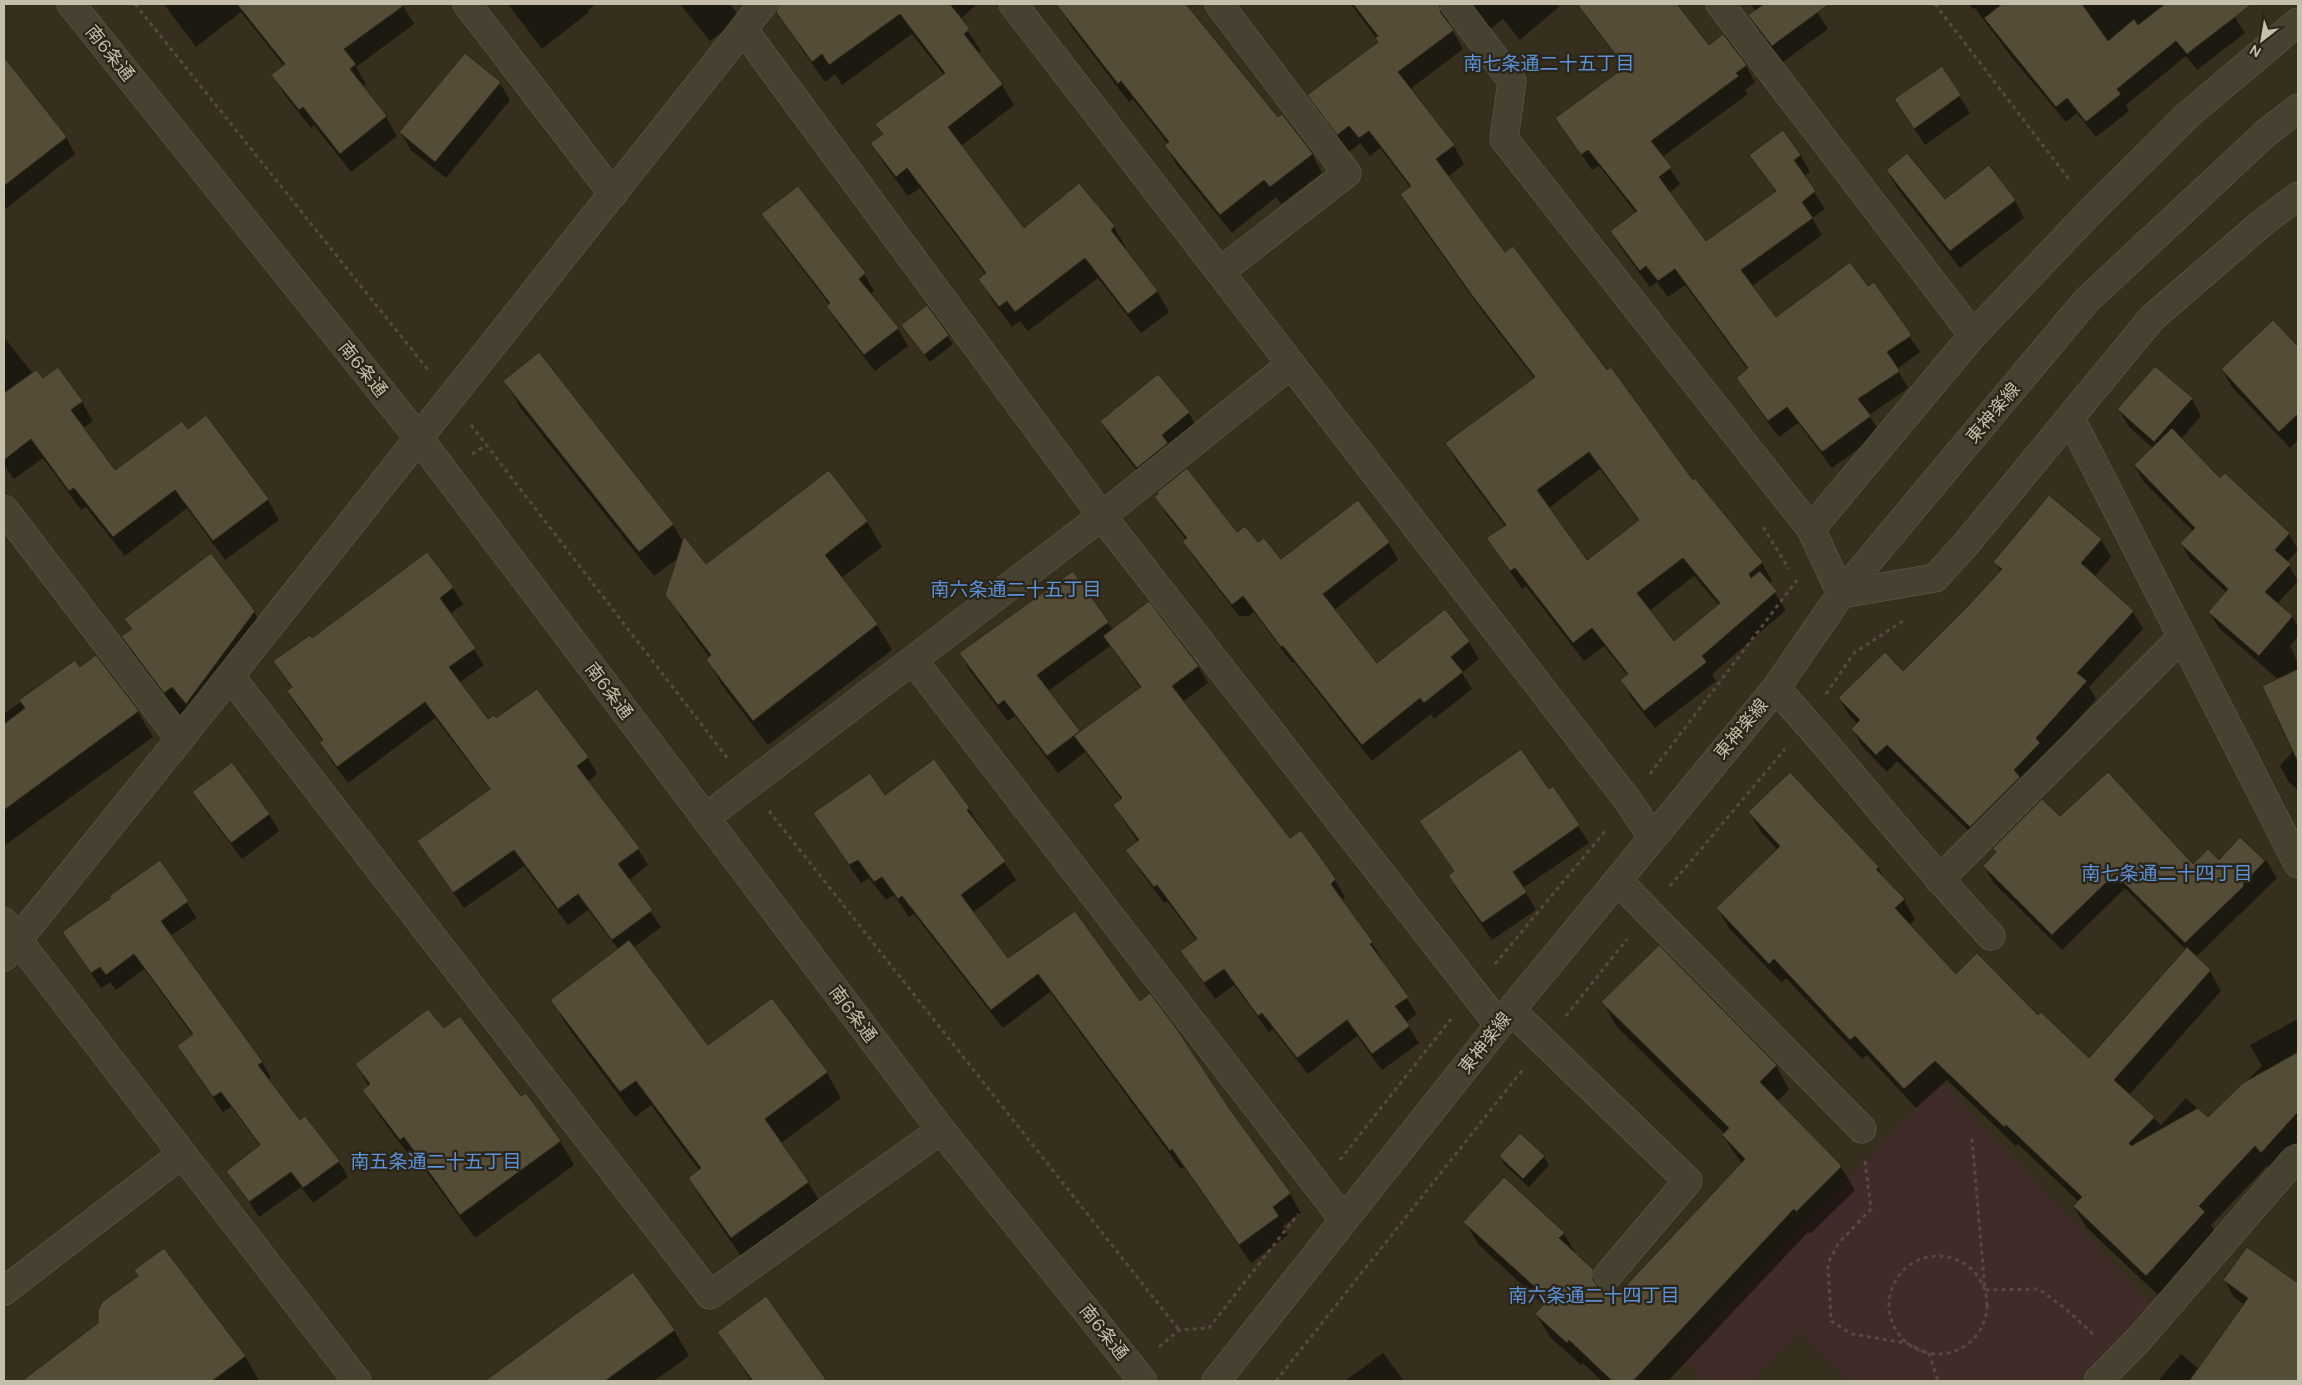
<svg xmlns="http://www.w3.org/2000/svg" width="2302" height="1385" viewBox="0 0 2302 1385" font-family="'DM Sans','Noto Sans JP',sans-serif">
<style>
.green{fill:#3f2b27}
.shadow{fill:#0007;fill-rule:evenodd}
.building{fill:#544c36;stroke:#2d2719;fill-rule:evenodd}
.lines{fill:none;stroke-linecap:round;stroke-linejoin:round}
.minor-casing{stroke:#655f4e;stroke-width:29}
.path{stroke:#594741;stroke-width:3;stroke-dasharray:4 4;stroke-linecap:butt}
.minor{stroke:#474131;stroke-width:28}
.labels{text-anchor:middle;stroke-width:4.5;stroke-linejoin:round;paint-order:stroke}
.street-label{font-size:18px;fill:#c4beaa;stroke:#2b2517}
.neighbourhood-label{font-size:19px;fill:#5a91da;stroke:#2b2517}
</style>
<rect width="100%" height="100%" fill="#362f1e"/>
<polygon class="green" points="1941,1082 2154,1306 2082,1381 1849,1381 1799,1332 1751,1381 1703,1381 1678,1355"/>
<g class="shadow">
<polygon points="164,4 306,4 307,5 402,4 414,24 356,67 366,84 362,87 386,117 397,136 351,172 314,125 311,128 284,94 273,75 284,66 241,12 196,47"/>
<polygon points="508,4 596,4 588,10 589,12 542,49"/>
<polygon points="680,4 731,4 740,19 710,41"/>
<polygon points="806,4 977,4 960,19 981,51 977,53 1002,85 1014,105 961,146 1024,229 1079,185 1114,227 1126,248 1124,249 1157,291 1169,312 1141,333 1098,278 1028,331 1020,321 1012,327 992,300 980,279 986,275 920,188 908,196 884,164 872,143 883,135 877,124 944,75 912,34 842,85 835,74 825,82 800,47 788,26"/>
<polygon points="1064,4 1185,4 1278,118 1312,154 1322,173 1281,204 1276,197 1232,233 1176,164 1166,146 1168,144 1133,99 1129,102 1070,25 1060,7"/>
<path d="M1351,4H1557L1559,7L1520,40L1503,19L1490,29L1472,8L1450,16L1449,24L1463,49L1410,89L1454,146L1464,164L1448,177L1505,254L1606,372L1693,482L1695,480L1762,563L1772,581L1769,584L1786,610L1712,674L1716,681L1655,728L1632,699L1622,681L1628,676L1604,646L1584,661L1526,586L1522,589L1488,539L1505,526L1457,462L1447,444L1535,379L1486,316L1412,213L1402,195L1411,188L1380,148L1370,156L1360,143L1349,152L1320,113L1309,95L1379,42ZM1600,469L1639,521L1587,562L1549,508ZM1694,576L1719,605L1674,642L1649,611Z"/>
<polygon points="1577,4 1676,4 1709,46 1746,66 1755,82 1745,90 1748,94 1662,157 1680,184 1669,193 1706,243 1776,192 1751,155 1800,155 1810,172 1804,176 1825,209 1812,218 1822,235 1752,286 1776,318 1868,288 1874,284 1920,352 1897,369 1908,388 1869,415 1880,433 1832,468 1798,423 1779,437 1747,394 1737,378 1748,370 1685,285 1668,297 1657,282 1650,287 1621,248 1612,232 1636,213 1599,166 1592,170 1557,118 1625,68"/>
<polygon points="1751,4 1812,4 1828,29 1783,62 1760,33 1750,16 1756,11"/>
<polygon points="1969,4 2226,4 2245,33 2197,70 2186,56 2126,105 2129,111 2096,137 2077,113 2066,122 2013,59 1975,8 1973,9"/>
<polygon points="4,58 66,137 75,154 4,210"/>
<polygon points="1941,68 1970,113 1925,145 1895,100"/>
<polygon points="500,83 510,100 446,178 411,150 401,133"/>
<polygon points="1887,171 1945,201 2015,201 2024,218 1960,268 1897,188"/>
<polygon points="763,214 864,274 874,291 870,294 898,329 908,346 875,371 838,324 828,307 829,304 773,231"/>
<polygon points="926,307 953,344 930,362 903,326"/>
<polygon points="2273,322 2298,348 2298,440 2290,448 2232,387 2222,370"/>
<polygon points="4,337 33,374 42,380 58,369 82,402 93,421 83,428 115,471 187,431 206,417 268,500 279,520 225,560 187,508 125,556 86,507 81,510 43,458 14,479 4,465"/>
<polygon points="539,354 673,525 683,542 706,566 829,472 867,522 882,547 841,578 877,625 892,650 768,745 722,685 707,660 710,658 682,620 667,594 678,558 654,576 520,407 505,381"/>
<polygon points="2192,399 2201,416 2181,439 2220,479 2225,475 2289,534 2298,550 2287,562 2298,581 2277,604 2292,616 2298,627 2298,636 2290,646 2298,664 2298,790 2289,782 2280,766 2294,750 2279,680 2219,628 2210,613 2227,593 2190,559 2181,543 2193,531 2144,482 2135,466 2153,448 2129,427 2119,410"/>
<polygon points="1189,413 1198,430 1148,484 1111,438 1101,421"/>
<polygon points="1156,497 1258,544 1281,561 1389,543 1398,560 1334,610 1377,665 1469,642 1479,659 1462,673 1472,689 1434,719 1431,714 1372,761 1294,662 1292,663 1254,612 1249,616 1239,616 1194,558 1184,542 1186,540 1166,514"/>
<polygon points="2101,539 2111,557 2094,577 2133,612 2143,629 2089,687 2096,699 2046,755 1981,843 1897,761 1887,772 1862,746 1852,729 1858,724 1849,715 1839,698 1903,672 1967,609 2001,572 1995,562"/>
<polygon points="427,554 453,588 463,604 450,614 484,665 459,683 488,721 496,720 588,758 597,774 587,782 638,849 648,865 629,880 661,927 633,948 708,1046 827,1073 841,1098 781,1143 808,1182 823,1208 746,1263 704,1203 689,1178 700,1171 651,1105 635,1117 567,1026 552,1000 619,950 588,910 568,925 524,866 464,908 418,841 490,790 435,718 348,783 330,759 321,743 323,741 298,708 288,691 292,689 275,662 312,640"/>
<path d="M1072,573L1113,630L1198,666L1208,683L1182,702L1290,840L1300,832L1335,880L1345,897L1341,900L1372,943L1382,959L1381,960L1417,1014L1406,1022L1419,1043L1382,1070L1357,1036L1308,1074L1273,1029L1269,1032L1234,985L1215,999L1182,951L1197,941L1167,901L1164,903L1137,867L1127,850L1138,842L1114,806L1122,800L1085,752L1058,773L1015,716L1008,721L970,671L961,654ZM1110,646L1141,689L1080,734L1048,691Z"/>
<polygon points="254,612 269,637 180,718 137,662 123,637 132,630 126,619"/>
<polygon points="96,657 138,712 153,737 4,846 4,714 75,662 79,669"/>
<polygon points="1553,787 1589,843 1523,888 1536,910 1492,940 1459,893 1449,876 1455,872 1431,838"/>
<polygon points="194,792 269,814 279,831 242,859 204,809"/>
<polygon points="885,796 969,809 1016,880 972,913 1008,960 1139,1003 1228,1109 1290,1194 1301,1213 1283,1226 1288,1235 1251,1263 1184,1167 1181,1169 1050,992 1003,1028 914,914 909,917 894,895 886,900 869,878 861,883 814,814"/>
<polygon points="1749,812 1878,867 1886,881 1904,900 1915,920 1909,925 1956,976 2038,1017 2089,1060 2186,950 2125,888 2062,950 1993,882 1984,866 1997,853 1994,849 2060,818 2193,866 2231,876 2266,860 2277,878 2196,957 2210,971 2221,991 2129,1095 2161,1125 2186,1098 2208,1119 2262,1066 2250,1045 2298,1019 2298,1144 2273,1172 2267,1166 2211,1225 2216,1233 2158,1295 2086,1227 2074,1207 2079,1202 2018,1144 2016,1146 1947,1080 1916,1108 1867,1055 1862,1059 1786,978 1782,983 1729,928 1717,908 1778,850 1761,832"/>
<polygon points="160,862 197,918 170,936 262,1062 271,1078 268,1080 299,1122 339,1162 348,1177 313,1203 301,1187 259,1217 228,1171 260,1146 231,1107 223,1112 188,1062 178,1046 193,1036 144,969 116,990 110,982 101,988 64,933"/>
<polygon points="1603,1002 1776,1066 1789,1089 1777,1102 1841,1167 1855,1190 1810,1234 1808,1232 1668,1381 1602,1381 1583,1363 1581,1365 1550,1337 1536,1314 1544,1305 1479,1245 1465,1222 1564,1233 1577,1256 1593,1271 1605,1291 1619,1295 1742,1164 1723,1136 1725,1134 1616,1026"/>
<polygon points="443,1030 520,1098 560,1141 574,1165 475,1238 418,1160 415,1163 378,1114 364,1091 369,1087 356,1064"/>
<polygon points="1500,1157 1544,1157 1549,1165 1529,1187 1505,1165"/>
<polygon points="2247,1249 2298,1284 2298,1337 2293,1332 2237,1381 2158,1381 2181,1354 2199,1369 2245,1305 2234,1297 2225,1281"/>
<polygon points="633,1274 674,1330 689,1356 654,1381 487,1381"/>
<polygon points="766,1298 826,1381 751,1381 719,1332"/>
<polygon points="100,1324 245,1356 259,1381 24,1381"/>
<polygon points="2296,1343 2298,1345 2298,1381 2269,1381 2267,1378"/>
<polygon points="1383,1353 1404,1381 1345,1381"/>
</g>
<g class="building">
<polygon points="237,4 406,4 344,49 356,64 350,69 387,116 340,154 303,107 299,110 271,75 285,64"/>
<polygon points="778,4 950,4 970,29 964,34 1003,84 948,127 1024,228 1079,183 1115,226 1111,230 1158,291 1128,314 1085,258 1015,312 1007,301 999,307 978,279 986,273 907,168 896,177 870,143 883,134 875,124 945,73 900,14 829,65 822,54 812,62 776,12"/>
<polygon points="1056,4 1186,4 1278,117 1282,114 1313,154 1270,187 1264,180 1220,215 1164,145 1169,142 1121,81 1118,84"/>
<path d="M1353,4H1439L1441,13L1454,30L1398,72L1455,145L1436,159L1505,252L1513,246L1607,370L1611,367L1693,480L1695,478L1763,562L1749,574L1751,578L1760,571L1777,591L1702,656L1707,662L1644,711L1620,680L1628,674L1592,628L1573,643L1515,568L1510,571L1486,538L1506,525L1445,443L1535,377L1474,298L1400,194L1411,186L1369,131L1359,138L1349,126L1337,135L1307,95L1378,42L1375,38L1378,36ZM1589,452L1639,520L1587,560L1537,490ZM1683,558L1720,603L1674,641L1637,593Z"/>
<polygon points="1577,4 1677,4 1709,45 1723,34 1747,65 1736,73 1739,76 1651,141 1672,167 1659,177 1706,241 1776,191 1749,155 1783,130 1801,155 1794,160 1816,191 1802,202 1813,218 1741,270 1776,317 1850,262 1868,286 1874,282 1912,335 1887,352 1900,371 1858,399 1871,416 1822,452 1787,407 1768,421 1736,378 1748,368 1675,269 1658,281 1646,266 1640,271 1610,231 1637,211 1588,150 1581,155 1555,118 1625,67"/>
<polygon points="1764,4 1829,4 1772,46 1748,15"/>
<polygon points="2002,4 2082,4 2108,41 2134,19 2138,25 2165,4 2252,4 2187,54 2176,41 2117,89 2121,94 2086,122 2067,98 2056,107 1984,18"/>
<polygon points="465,53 501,82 435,162 399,132"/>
<polygon points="4,57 67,137 4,186"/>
<polygon points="1942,66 1961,95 1914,129 1894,99"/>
<polygon points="1907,153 1945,199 1989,165 2016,200 1950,251 1886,170"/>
<polygon points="798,186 866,273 859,279 899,328 864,355 826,306 830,303 761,214"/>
<polygon points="927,305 949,335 924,355 901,325"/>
<polygon points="2273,320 2298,346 2298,414 2279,432 2221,369"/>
<polygon points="539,352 674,524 639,552 503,381"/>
<polygon points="2155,366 2193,398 2154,442 2117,409"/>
<polygon points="58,367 83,401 71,410 115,470 182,421 188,429 206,415 269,499 213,541 175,490 113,537 74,488 69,491 31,439 4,460 4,393 36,370 43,378"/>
<polygon points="1158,374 1190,412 1162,435 1168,443 1137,468 1100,421"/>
<polygon points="2172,428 2220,478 2225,473 2290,533 2275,550 2291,564 2265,592 2293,616 2259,656 2208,612 2228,589 2180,543 2195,528 2134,465"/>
<polygon points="1187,468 1237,532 1245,526 1258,542 1264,538 1281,559 1358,500 1390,542 1323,594 1377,663 1445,609 1470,641 1451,657 1463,672 1424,703 1420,698 1362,745 1283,646 1281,647 1243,596 1232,605 1182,541 1187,538 1154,497 1158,494 1157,492"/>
<polygon points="829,470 868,521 825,555 878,624 753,721 706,660 711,655 665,595 684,536 706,564"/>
<polygon points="2049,495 2102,539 2081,563 2134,611 2077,673 2087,681 2036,738 2040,743 2014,770 2020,777 1970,827 1887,745 1876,755 1851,729 1860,720 1838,698 1885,652 1903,671 1966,608 2002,569 1993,562"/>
<polygon points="427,552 454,587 440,598 476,648 449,667 488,719 494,715 496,718 537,689 589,757 577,766 640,848 618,864 653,910 612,940 578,894 558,909 514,850 453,893 417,841 490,789 425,702 337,767 319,742 323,740 287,691 292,687 273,661 310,635 312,638"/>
<polygon points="211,553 255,611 186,704 172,687 164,693 121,636 132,629 124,619"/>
<polygon points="1073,571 1109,622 1037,675 1080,731 1047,756 1004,700 998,705 959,653"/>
<polygon points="1149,601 1199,666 1172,686 1290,838 1301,830 1336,879 1331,884 1373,942 1370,944 1409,997 1395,1006 1410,1026 1372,1054 1347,1020 1297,1058 1262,1013 1258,1016 1224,969 1204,983 1180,951 1197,939 1157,885 1154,887 1125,850 1139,840 1113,805 1122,798 1074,736 1141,687 1103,636"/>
<polygon points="96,655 139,711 4,810 4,724 25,708 19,700 75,660 80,667"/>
<polygon points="2298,669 2298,762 2262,686"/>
<polygon points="1521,749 1549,789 1553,786 1580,825 1513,872 1527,892 1482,923 1448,876 1454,871 1419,821"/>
<polygon points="934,759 970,808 967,810 1006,861 961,895 1008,958 1075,911 1140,1001 1150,993 1174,1025 1229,1108 1291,1193 1273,1207 1279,1216 1239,1245 1172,1149 1170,1151 1038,974 991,1010 902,896 898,899 882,877 874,882 858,860 849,865 813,813 870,773 885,795"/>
<polygon points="232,762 270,814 231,843 192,792"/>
<polygon points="1790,772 1879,867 1876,869 1905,899 1895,908 1956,974 1977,953 2038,1015 2041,1012 2089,1058 2187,947 2211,970 2114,1080 2155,1117 2129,1143 2131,1146 2198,1108 2208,1117 2243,1083 2298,1052 2298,1112 2261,1153 2255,1146 2199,1206 2205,1212 2146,1276 2073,1206 2082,1197 2006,1125 2004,1127 1935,1061 1904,1089 1855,1036 1850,1040 1774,959 1769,964 1716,908 1780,846 1748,812"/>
<polygon points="2108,772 2193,864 2208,849 2219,860 2240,837 2265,861 2243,884 2244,886 2185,943 2115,874 2052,935 1983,866 1996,852 1992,849 2042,799 2060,816"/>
<polygon points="160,860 189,901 161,921 263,1062 258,1065 300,1120 305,1116 340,1161 303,1188 291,1172 249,1202 226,1171 260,1145 221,1092 213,1097 177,1046 193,1034 134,954 106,975 100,967 91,973 62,932 111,898 109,896"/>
<polygon points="629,940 708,1045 772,998 828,1072 765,1119 809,1182 731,1238 688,1178 701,1168 636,1081 620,1092 550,1000"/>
<polygon points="1659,945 1777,1065 1760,1082 1842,1166 1796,1212 1794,1209 1633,1381 1612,1381 1569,1340 1567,1343 1535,1314 1548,1299 1463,1222 1504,1177 1565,1233 1559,1238 1594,1270 1593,1280 1598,1287 1606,1290 1614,1289 1619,1293 1745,1159 1722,1135 1729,1128 1601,1002"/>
<polygon points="428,1009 444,1028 460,1016 521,1096 526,1093 561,1141 460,1215 404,1137 400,1140 362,1090 370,1084 355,1064"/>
<polygon points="1520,1133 1545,1156 1523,1179 1499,1156"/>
<polygon points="2247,1247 2298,1283 2298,1381 2189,1381 2248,1298 2223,1280"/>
<polygon points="164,1248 246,1356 212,1381 22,1381 98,1323 98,1310 102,1302 138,1276 134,1270"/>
<polygon points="633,1272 675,1330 605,1381 485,1381"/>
<polygon points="766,1296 827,1381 753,1381 717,1332"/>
</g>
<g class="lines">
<g class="minor-casing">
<g id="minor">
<polyline points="71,4 418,437 941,1130 1143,1381"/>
<polyline points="467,4 613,194"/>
<polyline points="1013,4 1629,802 1652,837"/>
<polyline points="1219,4 1347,173 1221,271"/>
<polyline points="1454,4 1512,81 1504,139 1811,529 1841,594"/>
<polyline points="1720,4 1973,335"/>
<polyline points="743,29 1102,516 1499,1025"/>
<polyline points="2071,419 2298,864"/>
<polyline points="4,509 180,739"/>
<polyline points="1811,529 1973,335 2092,210 2189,114 2298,22"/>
<polyline points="1841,594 1935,578 1966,544 2152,318 2262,223 2298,196"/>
<polyline points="913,660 1344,1220"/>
<polyline points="230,676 710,1295 941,1130"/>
<path d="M1776,688C1850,769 1916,856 1991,936"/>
<polyline points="705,818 1102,516 1290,365"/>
<polyline points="1939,880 2181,638"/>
<polyline points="1618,881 1862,1129"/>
<polyline points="4,922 357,1381"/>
<polyline points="4,957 180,739 763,4"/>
<polyline points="1511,1010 1688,1181 1608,1275"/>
<polyline points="4,1291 182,1154"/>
<polyline points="1216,1381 1511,1010 1776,688 1841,594 2086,301 2266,133 2298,108"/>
<polyline points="2098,1381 2140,1338 2294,1160 2298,1158"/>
</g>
</g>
<g class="path">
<polyline points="135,4 429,371"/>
<polyline points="1935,4 2071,182"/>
<polyline points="471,425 728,759"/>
<polyline points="472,454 487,445"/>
<polyline points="1763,527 1789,569"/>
<polyline points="1826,694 1854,653 1906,619"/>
<polyline points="1650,774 1797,580"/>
<polyline points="769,811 1179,1330"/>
<polyline points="1670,886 1785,749"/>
<polyline points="1495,964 1606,830"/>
<polyline points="1566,1016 1627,939"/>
<polyline points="1972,1139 1985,1290 2039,1289 2066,1309 2095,1336"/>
<polyline points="1340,1160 1451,1019"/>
<polyline points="1865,1161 1871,1209 1838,1244 1828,1263 1831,1321 1852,1334 1906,1343 1929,1354 1938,1381"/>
<circle cx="1938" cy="1305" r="49"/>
<polyline points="1159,1347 1179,1330 1209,1328 1298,1214"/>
<polyline points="1276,1381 1524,1068"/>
</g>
<use href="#minor" class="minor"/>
</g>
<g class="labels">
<g class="street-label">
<text transform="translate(110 53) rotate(51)" y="6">南6条通</text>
<text transform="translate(363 369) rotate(51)" y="6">南6条通</text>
<text transform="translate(1993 413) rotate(-50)" y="6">東神楽線</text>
<text transform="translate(609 691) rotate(53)" y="6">南6条通</text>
<text transform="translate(1741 729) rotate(-50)" y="6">東神楽線</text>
<text transform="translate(853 1014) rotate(53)" y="6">南6条通</text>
<text transform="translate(1485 1043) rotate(-52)" y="6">東神楽線</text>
<text transform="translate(1104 1332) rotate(51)" y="6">南6条通</text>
</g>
<g class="neighbourhood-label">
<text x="1549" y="70">南七条通二十五丁目</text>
<text x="1016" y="596">南六条通二十五丁目</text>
<text x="2167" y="880">南七条通二十四丁目</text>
<text x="436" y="1168">南五条通二十五丁目</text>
<text x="1594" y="1302">南六条通二十四丁目</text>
</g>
</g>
<rect width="2302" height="1385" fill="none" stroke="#c4beaa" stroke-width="10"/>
<g transform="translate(2262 40) rotate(211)" stroke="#2b2517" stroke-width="4" paint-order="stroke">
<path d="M0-4L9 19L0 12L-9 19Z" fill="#c4beaa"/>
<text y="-8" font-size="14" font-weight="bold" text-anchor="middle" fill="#c4beaa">N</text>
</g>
</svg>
